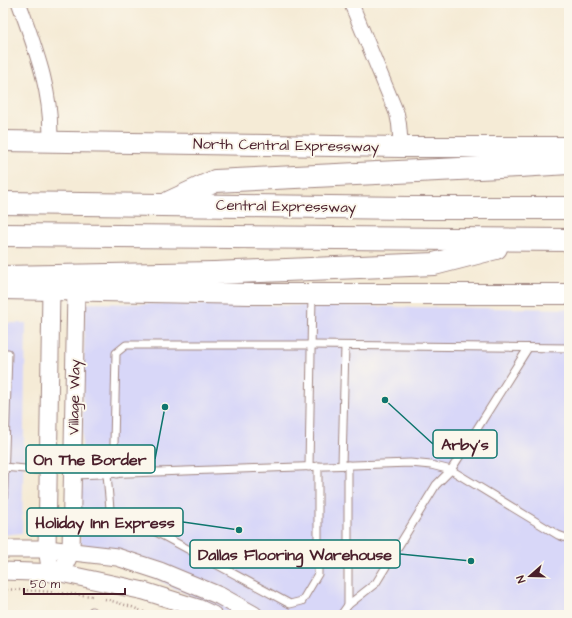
<svg xmlns="http://www.w3.org/2000/svg" width="572" height="618" viewBox="0 0 572 618" font-family="'Architects Daughter',sans-serif">
<style>
.built{fill:#d8d7f8}
.lines{fill:none;stroke-linecap:round;stroke-linejoin:round}
.service-casing{stroke:#a08580;stroke-width:9}
.minor-casing{stroke:#a08580;stroke-width:16}
.tertiary-casing{stroke:#a08580;stroke-width:19}
.secondary-casing{stroke:#a08580;stroke-width:22}
.motorway-casing{stroke:#a08580;stroke-width:24}
.path{stroke:#a08580;stroke-width:2.5;stroke-dasharray:1 3;stroke-linecap:butt}
.service{stroke:#fff;stroke-width:7}
.minor{stroke:#fff;stroke-width:14}
.tertiary{stroke:#fff;stroke-width:17}
.secondary{stroke:#fff;stroke-width:20}
.motorway{stroke:#fff;stroke-width:22}
.labels{text-anchor:middle;stroke-width:4;stroke-linejoin:round;paint-order:stroke}
.street-label{font-size:15px;fill:#4a1f2b;stroke:#fbf7ec}
.leader{fill:none;stroke:#0f766e;stroke-width:1.5}
.callout-dot{fill:#0f766e;stroke:#fbf7ec;stroke-width:1.5}
.callout{fill:#fbf7ec;stroke:#0f766e;stroke-width:1.5}
.callout-label{font-size:16px;text-anchor:middle;font-weight:bold;fill:#4a1f2b}
</style>
<rect width="100%" height="100%" fill="#fbf7ec"/>
<filter id="ink" filterUnits="userSpaceOnUse"><feTurbulence type="fractalNoise" baseFrequency=".025" numOctaves="2"/><feDisplacementMap in="SourceGraphic" scale="8" xChannelSelector="R" yChannelSelector="G"/><feConvolveMatrix kernelMatrix="1 2 1 2 8 2 1 2 1" color-interpolation-filters="sRGB"/></filter>
<filter id="wash" filterUnits="userSpaceOnUse"><feTurbulence type="fractalNoise" baseFrequency=".012" numOctaves="4" result="noise"/><feDisplacementMap in="SourceGraphic" scale="16" xChannelSelector="R" yChannelSelector="G"/><feGaussianBlur stdDeviation="0.9" result="paint"/><feColorMatrix in="noise" values="0 0 0 0 0 0 0 0 0 0 0 0 0 0 0 0 0 1.4 0 .05"/><feComposite in="paint" operator="in"/></filter>
<g filter="url(#wash)">
<rect width="100%" height="100%" fill="#f5ebd6"/>
<g class="built">
<polygon points="85,303 569,309 569,615 231,615 80,543"/>
<polygon points="3,323 26,323 22,533 3,535"/>
</g>
</g>
<g filter="url(#ink)">
<g class="lines">
<g class="service-casing">
<g id="service">
<polyline points="3,353 8,353 3,515"/>
<polyline points="342,465 345,346"/>
<polyline points="348,465 348,605"/>
<polyline points="3,467 48,471"/>
<polyline points="309,467 312,295"/>
<polyline points="107,474 110,509 119,519 156,532 290,604 302,601 318,574 318,466"/>
<polyline points="117,474 114,444 116,353 126,345 311,345 569,348"/>
<polyline points="73,475 410,463 431,465 451,470 558,535 569,539"/>
<polyline points="91,615 92,611"/>
<polyline points="341,615 348,605 376,583 436,485 451,470 528,348"/>
</g>
</g>
<g class="minor-casing">
<g id="minor">
<path d="M19,3C35,48 53,93 50,141"/>
<polyline points="351,3 397,114 399,124 401,147"/>
</g>
</g>
<g class="tertiary-casing">
<g id="tertiary">
<polyline points="3,549 47,549 117,557 160,571 220,596 254,615"/>
<polyline points="3,571 61,573 144,591 198,608 213,615"/>
<polyline points="51,573 47,549 51,290"/>
<polyline points="61,573 71,551 76,291"/>
</g>
</g>
<g class="secondary-casing">
<g id="secondary">
<polyline points="3,141 401,147 569,147"/>
<polyline points="3,289 250,294 569,294"/>
</g>
</g>
<g class="motorway-casing">
<g id="motorway">
<polyline points="170,202 215,181 519,166 569,163"/>
<polyline points="3,203 411,208 569,208"/>
<polyline points="3,235 569,240"/>
<polyline points="3,277 214,273 434,264 496,248"/>
</g>
</g>
<g class="path">
<polyline points="3,589 39,591 92,596"/>
<polyline points="105,599 132,607 151,615"/>
</g>
<use href="#service" class="service"/>
<use href="#minor" class="minor"/>
<use href="#tertiary" class="tertiary"/>
<use href="#secondary" class="secondary"/>
<use href="#motorway" class="motorway"/>
</g>
</g>
<g class="labels">
<g class="street-label">
<text transform="translate(286 145) rotate(1)" y="5">North Central Expressway</text>
<text transform="translate(286 206) rotate(1)" y="5">Central Expressway</text>
<text transform="translate(74 397) rotate(-89)" y="5">Village Way</text>
</g>
</g>
<path class="leader" d="M385 400L433 444M165 407L155 459M239 530L183 522M471 561L400 554"/>
<g class="callout-dot">
<circle cx="385" cy="400" r="4"/>
<circle cx="165" cy="407" r="4"/>
<circle cx="239" cy="530" r="4"/>
<circle cx="471" cy="561" r="4"/>
</g>
<g class="callout">
<rect x="433" y="430" width="64" height="28" rx="4"/>
<rect x="26" y="445" width="129" height="28" rx="4"/>
<rect x="27" y="508" width="156" height="28" rx="4"/>
<rect x="190" y="540" width="210" height="28" rx="4"/>
</g>
<g class="callout-label">
<text x="465" y="450">Arby's</text>
<text x="90" y="465">On The Border</text>
<text x="105" y="528">Holiday Inn Express</text>
<text x="295" y="560">Dallas Flooring Warehouse</text>
</g>
<rect width="572" height="618" fill="none" stroke="#fbf7ec" stroke-width="16"/>
<g transform="translate(530 576) rotate(250)" stroke="#fbf7ec" stroke-width="3" paint-order="stroke">
<path d="M0-3L7 15L0 10L-7 15Z" fill="#4a1f2b"/>
<text y="-6" font-size="11" font-weight="bold" text-anchor="middle" fill="#4a1f2b">N</text>
</g>
<path d="M24 588v6h101v-6" fill="none" stroke="#4a1f2b" stroke-width="2"/>
<text x="30" y="588" font-size="12" fill="#4a1f2b" stroke="#fbf7ec" stroke-width="3" paint-order="stroke">50 m</text>
</svg>
